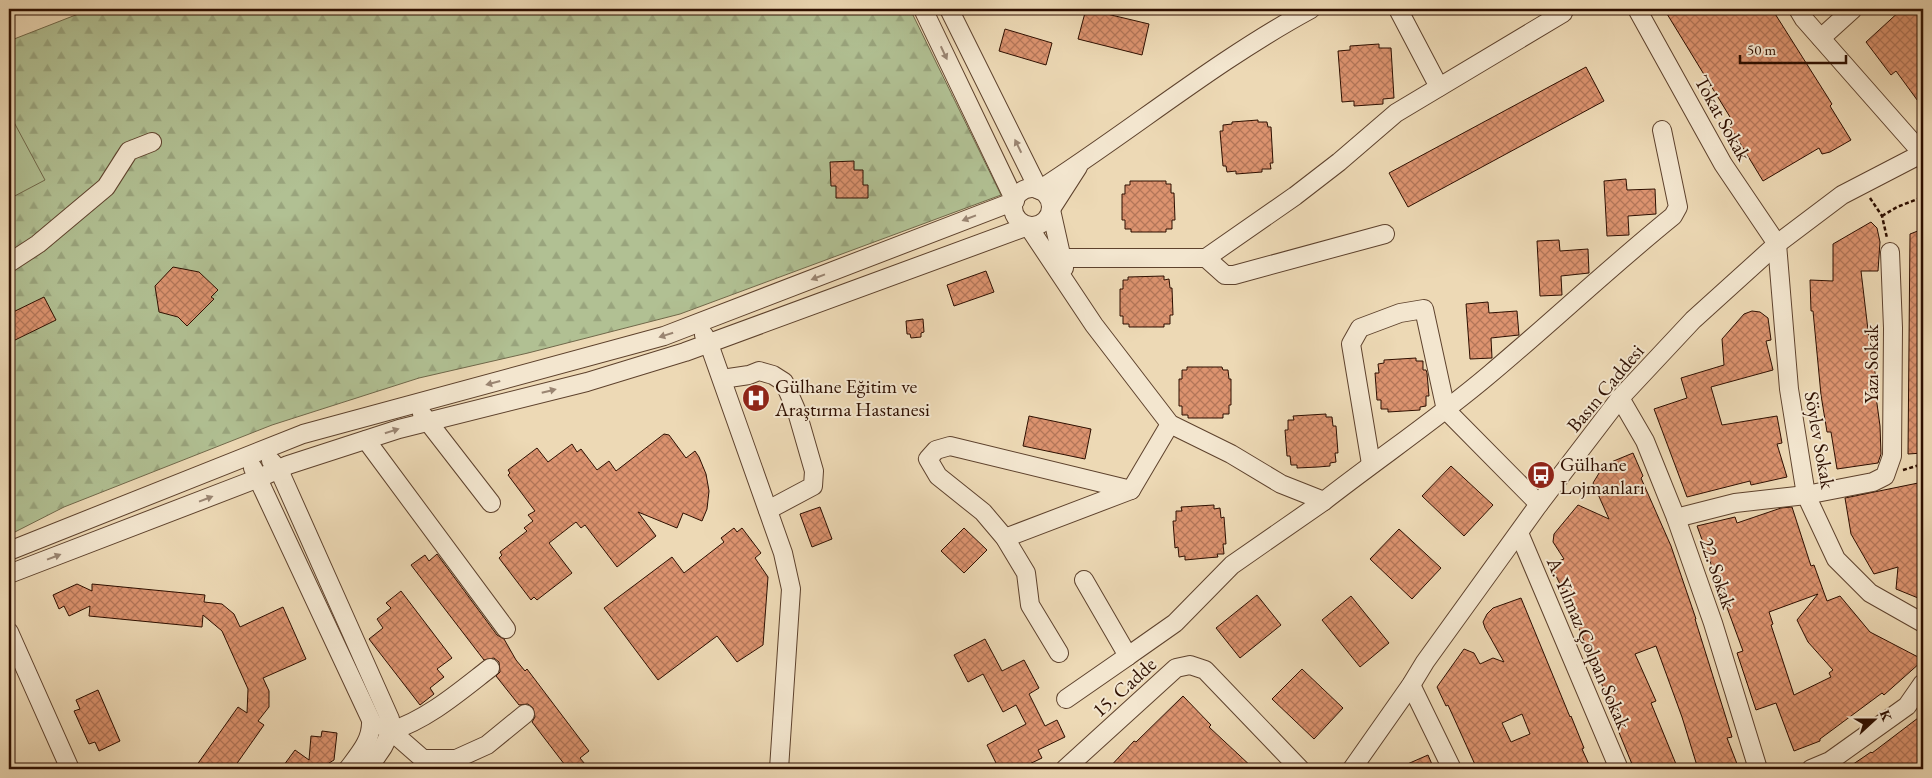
<svg xmlns="http://www.w3.org/2000/svg" width="1932" height="778" viewBox="0 0 1932 778" font-family="'EB Garamond',serif">
<style>
.forest{fill:url(#forest-firs);stroke:#70684a}
.garden{fill:#b1c093;stroke:#70684a}
.building{fill:url(#building-cross-hatch);stroke:#2e0f00;fill-rule:evenodd}
.lines{fill:none;stroke-linecap:round;stroke-linejoin:round}
.minor-casing{stroke:#5e422d;stroke-width:20}
.path{stroke:#2e0f00;stroke-width:2.5;stroke-dasharray:4 2.5;stroke-linecap:butt}
.minor{stroke:#f3e6cf;stroke-width:18}
.oneway{fill:#9a8572}
.labels{text-anchor:middle;stroke-width:4;stroke-linejoin:round;paint-order:stroke}
.street-label{font-size:20px;fill:#2e0f00;stroke:#f3e6cf}
.poi-label{font-size:20px;fill:#2e0f00;stroke:#f3e6cf;text-anchor:start}
</style>
<defs>
<pattern id="forest-firs" width="22" height="20" patternUnits="userSpaceOnUse" patternTransform="scale(1.25)"><rect width="22" height="20" fill="#b1c093"/><path d="M5 1l3.5 6h-7zM16 11l3.5 6h-7z" fill="#99a47d"/></pattern>
<pattern id="building-cross-hatch" width="8" height="8" patternUnits="userSpaceOnUse" patternTransform="scale(1.25)"><rect width="8" height="8" fill="#dc936f"/><path d="M0 0l8 8M0 8l8-8" fill="none" stroke="#b37659"/></pattern>
</defs>
<rect width="100%" height="100%" fill="#edd9b5"/>
<filter id="stains"><feTurbulence type="fractalNoise" baseFrequency=".004" numOctaves="4"/><feColorMatrix values="0 0 0 0 .2 0 0 0 0 .09 0 0 0 0 .02 0 0 0 .5 -.17"/></filter>
<radialGradient id="worn" r=".72"><stop offset=".6" stop-color="#630" stop-opacity="0"/><stop offset="1" stop-color="#630" stop-opacity=".3"/></radialGradient>
<polygon class="forest" points="91,9 910,9 1001,195 680,314 528,353 419,378 272,425 64,507 9,535 9,41"/>
<polygon class="garden" points="9,113 45,180 9,199"/>
<g class="building">
<polygon points="1086,9 1149,24 1142,55 1078,39"/>
<polygon points="1664,9 1772,9 1832,104 1830,106 1851,140 1830,152 1822,154 1819,148 1763,181 1726,120 1730,117"/>
<polygon points="1902,9 1923,9 1923,108 1896,71 1891,75 1866,42"/>
<polygon points="1005,29 1052,43 1046,65 999,51"/>
<polygon points="1379,44 1379,48 1391,48 1394,98 1383,99 1383,104 1354,106 1354,101 1342,102 1338,51 1350,50 1350,46"/>
<polygon points="1586,67 1604,101 1408,207 1389,173"/>
<polygon points="1258,120 1258,122 1267,122 1268,127 1271,127 1273,163 1270,163 1271,169 1262,169 1262,172 1236,174 1236,171 1227,172 1226,166 1223,166 1221,143 1220,131 1223,131 1223,125 1232,124 1232,122"/>
<polygon points="854,161 854,170 863,170 863,185 868,185 868,198 836,198 836,186 831,186 830,162"/>
<polygon points="1626,179 1627,190 1655,189 1656,214 1628,216 1629,235 1607,236 1604,181"/>
<polygon points="1130,181 1166,181 1166,184 1171,184 1171,193 1174,193 1175,220 1172,220 1172,229 1166,229 1166,232 1131,232 1131,229 1125,229 1125,220 1122,220 1122,194 1125,194 1125,185 1130,185"/>
<polygon points="1871,222 1877,228 1880,242 1878,271 1861,271 1870,347 1878,388 1875,389 1880,426 1881,454 1878,463 1837,469 1831,432 1827,432 1821,395 1813,311 1811,311 1810,280 1833,281 1833,244"/>
<polygon points="1923,229 1923,453 1908,454 1910,234"/>
<polygon points="1559,240 1560,251 1588,249 1589,273 1561,276 1562,295 1540,296 1537,241"/>
<polygon points="173,267 199,272 218,290 211,297 214,299 187,326 178,317 159,312 155,286"/>
<polygon points="986,271 994,292 954,306 947,285"/>
<polygon points="1164,276 1164,280 1169,279 1170,288 1172,288 1173,315 1170,315 1170,324 1164,324 1164,327 1129,327 1129,324 1123,324 1123,316 1120,316 1120,289 1123,289 1123,280 1128,280 1128,277"/>
<polygon points="44,297 56,320 13,341 9,332 9,314"/>
<polygon points="1488,302 1489,313 1517,311 1519,335 1491,338 1492,358 1470,359 1466,304"/>
<polygon points="1752,311 1760,312 1768,318 1771,340 1766,341 1773,370 1711,387 1722,425 1777,416 1782,443 1777,444 1787,477 1751,485 1750,481 1687,497 1654,409 1687,398 1681,378 1724,365 1722,339 1744,314"/>
<polygon points="923,319 924,332 921,333 921,337 911,338 910,334 907,334 906,321"/>
<polygon points="1416,358 1416,361 1423,361 1423,370 1426,370 1427,373 1429,396 1426,396 1426,406 1420,407 1420,410 1388,412 1388,409 1381,409 1381,400 1377,400 1375,373 1379,373 1378,364 1384,363 1384,360"/>
<polygon points="1187,367 1222,367 1223,370 1228,370 1229,379 1231,379 1231,405 1229,405 1229,414 1223,414 1223,418 1188,418 1188,415 1182,415 1182,406 1179,406 1179,379 1182,379 1182,370 1187,370"/>
<polygon points="1326,414 1326,417 1332,417 1333,426 1336,426 1338,453 1335,453 1336,462 1330,463 1330,466 1318,467 1297,468 1297,465 1291,465 1290,456 1287,456 1285,430 1288,430 1288,420 1294,420 1293,416"/>
<polygon points="1029,416 1091,429 1085,459 1023,446"/>
<polygon points="664,434 669,435 686,458 695,451 699,457 706,474 709,491 707,509 702,521 683,513 677,528 638,512 656,536 617,567 585,525 581,528 576,522 549,543 572,573 537,600 534,597 531,600 499,558 502,555 500,552 527,531 524,528 533,521 528,515 535,511 508,475 510,473 508,470 537,448 548,462 572,444 577,452 581,449 597,470 609,461 616,471"/>
<polygon points="1633,453 1643,476 1641,478 1671,546 1696,619 1695,619 1732,737 1727,738 1739,769 1698,769 1682,717 1656,646 1635,654 1656,701 1651,703 1678,769 1634,769 1616,725 1618,724 1564,592 1550,564 1564,559 1553,542 1554,534 1578,505 1609,519 1593,483 1604,465"/>
<polygon points="1451,466 1493,505 1464,536 1422,496"/>
<polygon points="1923,482 1923,600 1896,589 1898,567 1874,574 1851,534 1845,498"/>
<polygon points="1214,505 1214,509 1220,508 1221,518 1224,517 1226,544 1223,544 1224,554 1217,554 1218,557 1206,558 1185,560 1185,556 1179,557 1178,547 1175,548 1173,521 1176,521 1176,511 1182,511 1181,507"/>
<polygon points="820,507 832,539 812,547 800,514"/>
<path d="M1792,507L1811,566L1814,565L1827,601L1840,596L1870,632L1918,657L1921,662L1884,695L1882,693L1820,739V741L1794,751L1776,703L1756,710L1737,653L1743,651L1697,526L1735,517L1737,523L1781,508ZM1818,594L1797,620L1808,642L1833,670L1829,673L1831,677L1794,695L1771,625L1773,624L1769,612Z"/>
<polygon points="734,528 737,532 742,528 761,553 755,558 768,577 763,645 737,662 717,636 658,680 604,608 672,557 684,573 724,542 721,538"/>
<polygon points="964,528 987,550 964,573 941,551"/>
<polygon points="1399,529 1441,568 1412,599 1370,559"/>
<polygon points="437,554 497,635 504,639 516,660 525,671 527,669 589,751 580,758 589,769 568,769 532,722 535,717 533,708 528,704 519,705 496,676 500,672 499,662 494,658 484,660 411,565 425,555 429,561"/>
<polygon points="77,584 92,591 92,584 205,595 204,602 222,604 234,614 240,627 283,607 306,659 263,678 269,691 269,707 258,721 264,725 233,769 194,769 238,707 247,713 248,689 222,631 203,615 202,627 89,616 90,606 69,616 64,606 59,609 53,595"/>
<polygon points="401,591 452,658 437,669 444,677 430,688 434,694 420,705 369,639 383,628 377,619 391,608 386,603"/>
<polygon points="1257,595 1281,625 1240,658 1216,628"/>
<polygon points="1351,596 1389,643 1360,667 1322,620"/>
<path d="M1521,598L1570,717L1571,716L1584,748L1582,749L1591,769H1477L1448,705L1446,706L1437,687L1464,649L1474,653L1480,664L1493,658L1504,662L1485,628L1483,622L1487,614L1493,608ZM1522,714L1530,734L1511,742L1502,723Z"/>
<polygon points="985,639 1002,671 1024,660 1039,688 1029,694 1045,726 1057,720 1065,737 1038,750 1042,758 1019,769 999,769 987,745 1026,724 1016,705 1003,712 983,674 968,682 954,655"/>
<polygon points="1302,669 1343,708 1314,739 1272,699"/>
<polygon points="98,690 120,741 99,751 95,742 89,744 74,711 80,709 76,700"/>
<polygon points="1183,696 1211,725 1209,727 1254,769 1108,769 1134,741 1136,742"/>
<polygon points="1918,718 1923,724 1923,760 1911,769 1846,769 1871,752 1872,753"/>
<polygon points="322,731 337,733 334,760 321,768 322,769 281,769 295,750 309,760 311,736 321,737"/>
<polygon points="1428,755 1434,769 1396,769"/>
</g>
<g class="lines">
<g class="minor-casing">
<g id="minor">
<path d="M949,9L1039,190C1131,131 1215,61 1311,9"/>
<polyline points="1398,9 1439,87"/>
<polyline points="1637,9 1723,164 1777,244 1789,389 1806,495 1836,559 1870,593 1923,623"/>
<polyline points="1798,9 1804,19 1922,153"/>
<polyline points="1821,38 1853,9"/>
<circle cx="1032" cy="207" r="19"/>
<polyline points="1051,209 1078,167"/>
<polyline points="1051,210 1064,268"/>
<polyline points="1061,258 1206,258 1295,196 1339,162 1396,113 1563,13 1564,9"/>
<polyline points="1206,258 1225,275 1234,275 1385,234"/>
<polyline points="9,263 38,244 106,187 129,151 152,142"/>
<polyline points="704,335 709,344 783,553 791,589 779,769"/>
<polyline points="722,379 749,375 759,371 773,375 784,382 797,412 814,471 813,486 768,510"/>
<polyline points="1620,398 1645,441 1676,518 1713,623 1758,769"/>
<polyline points="422,414 491,503"/>
<polyline points="366,440 506,629"/>
<polyline points="271,461 279,470 390,719 391,731 383,747 368,769"/>
<polyline points="1371,464 1351,344 1360,328 1400,313 1424,309 1446,410 1539,504"/>
<path d="M253,468L371,720C372,740 360,753 348,769"/>
<polyline points="1676,518 1735,503 1806,495 1873,482 1885,476 1892,456 1893,328 1890,252"/>
<polyline points="1519,533 1619,769"/>
<polyline points="1005,538 1131,490 1170,424"/>
<polyline points="9,551 303,434 664,336 1015,201 923,9"/>
<path d="M9,574L259,478L288,465L399,429L587,382L685,352L1028,226L1094,325L1170,424L1231,454L1281,484L1324,501C1379,458 1437,419 1490,374C1552,322 1610,267 1673,216L1678,207L1662,130"/>
<polyline points="1084,580 1128,656 1175,623 1232,565 1324,501"/>
<polyline points="9,632 70,769"/>
<polyline points="1059,653 1030,605 1026,573 1005,538 983,512 938,476 928,459 936,450 950,446 1131,490"/>
<polyline points="1411,685 1452,769"/>
<polyline points="1066,699 1128,656"/>
<polyline points="382,726 391,731 423,759 456,759 487,745 525,714"/>
<path d="M391,731C428,719 459,692 490,668"/>
<polyline points="1065,769 1176,668 1190,665 1205,670 1300,769"/>
<polyline points="1352,769 1411,685 1425,662 1539,504 1620,398 1693,320 1777,244 1842,195 1923,153"/>
<polyline points="1811,769 1830,761 1907,706 1923,683"/>
</g>
</g>
<g class="path">
<polyline points="1870,198 1882,216 1887,238"/>
<polyline points="1882,216 1897,207 1923,197"/>
<polyline points="1903,470 1923,464"/>
</g>
<use href="#minor" class="minor"/>
</g>
<defs><path id="oneway-solid" d="M-6-.8H1V-3.2L6.5 0L1 3.2V.8H-6Z" transform="scale(1.25)"/></defs>
<g class="oneway">
<use href="#oneway-solid" transform="translate(944 53) rotate(65)"/>
<use href="#oneway-solid" transform="translate(1018 146) rotate(-116)"/>
<use href="#oneway-solid" transform="translate(969 218) rotate(159)"/>
<use href="#oneway-solid" transform="translate(818 277) rotate(159)"/>
<use href="#oneway-solid" transform="translate(666 335) rotate(162)"/>
<use href="#oneway-solid" transform="translate(493 383) rotate(165)"/>
<use href="#oneway-solid" transform="translate(549 391) rotate(-14)"/>
<use href="#oneway-solid" transform="translate(392 431) rotate(-18)"/>
<use href="#oneway-solid" transform="translate(206 499) rotate(-21)"/>
<use href="#oneway-solid" transform="translate(54 557) rotate(-21)"/>
</g>
<defs>
<g id="hospital-disc" transform="scale(1.4375)"><circle r="9.5" fill="#8f2418" stroke="#f3e6cf"/><path d="M-5-5h3v3.5h4V-5h3V5h-3V1.5h-4V5h-3Z" fill="#fff"/></g>
<g id="bus-disc" transform="scale(1.4375)"><circle r="9.5" fill="#8f2418" stroke="#f3e6cf"/><path d="M-5-6H5V4H4V6H2V4H-2V6H-4V4H-5ZM-3.5-4V0h7V-4ZM-3.5 1.2v1.5H-2V1.2ZM2 1.2v1.5H3.5V1.2Z" fill="#fff"/></g>
</defs>
<g fill-rule="evenodd">
<use href="#hospital-disc" x="756" y="398"/>
<use href="#bus-disc" x="1541" y="475"/>
</g>
<g class="labels">
<g class="street-label">
<text transform="translate(1723 118) rotate(61)" y="7">Tokat Sokak</text>
<text transform="translate(1871 364) rotate(-90)" y="7">Yazı Sokak</text>
<text transform="translate(1605 388) rotate(-50)" y="7">Basın Caddesi</text>
<text transform="translate(1820 440) rotate(80)" y="7">Söylev Sokak</text>
<text transform="translate(1718 573) rotate(71)" y="7">22. Sokak</text>
<text transform="translate(1589 643) rotate(67)" y="7">A. Yılmaz Çolpan Sokak</text>
<text transform="translate(1124 687) rotate(-42)" y="7">15. Cadde</text>
</g>
<g class="poi-label">
<text x="775" y="393">Gülhane Eğitim ve<tspan x="775" dy="23">Araştırma Hastanesi</tspan></text>
<text x="1560" y="471">Gülhane<tspan x="1560" dy="23">Lojmanları</tspan></text>
</g>
</g>
<rect width="1932" height="778" fill="none" stroke="#edd9b5" stroke-width="30"/>
<rect x="10" y="10" width="1912" height="758" fill="none" stroke="#2e0f00" stroke-width="2.5"/>
<rect x="15" y="15" width="1902" height="748" fill="none" stroke="#2e0f00"/>
<g transform="translate(1874 720) rotate(69)" stroke="#f3e6cf" stroke-width="4" paint-order="stroke">
<path d="M0-4L9 19L0 12L-9 19Z" fill="#2e0f00"/>
<text y="-8" font-size="14" font-weight="bold" text-anchor="middle" fill="#2e0f00">K</text>
</g>
<path d="M1740 55v8h106v-8" fill="none" stroke="#2e0f00" stroke-width="2.5"/>
<text x="1747" y="55" font-size="15" fill="#2e0f00" stroke="#f3e6cf" stroke-width="4" paint-order="stroke">50 m</text>
<rect width="100%" height="100%" filter="url(#stains)"/>
<rect width="100%" height="100%" fill="url(#worn)"/>
</svg>
